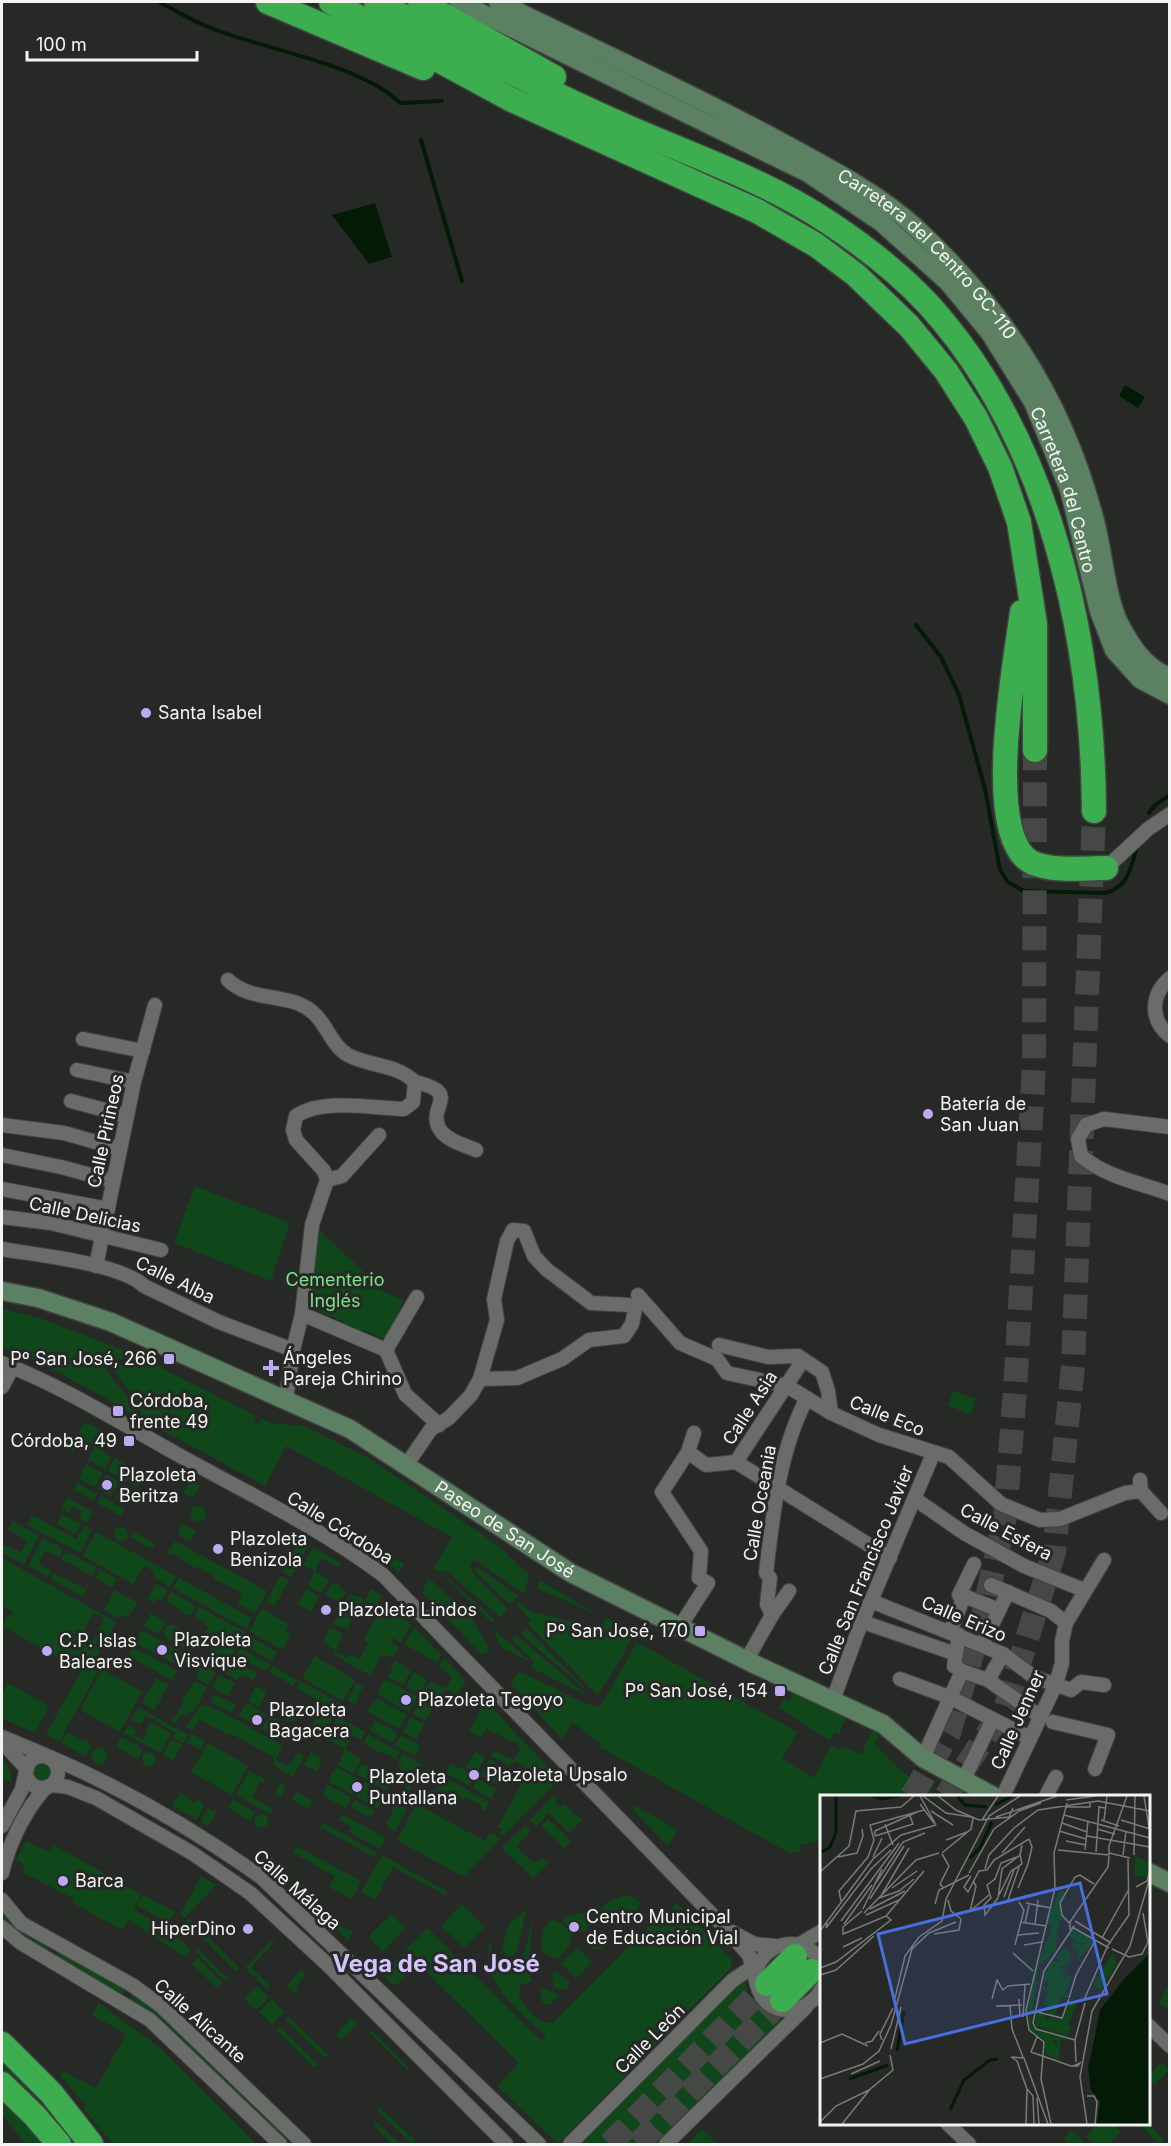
<svg xmlns="http://www.w3.org/2000/svg" width="1171" height="2146" viewBox="0 0 1171 2146" font-family="Inter,sans-serif">
<style>
.green{fill:#0f461a;fill-rule:evenodd}
.water{fill:#031a06}
.lines{fill:none;stroke-linecap:round;stroke-linejoin:round}
.stream{stroke:#031a06;stroke-width:4}
.highway-tunnel{stroke:#464846;stroke-width:24;stroke-dasharray:24 12;stroke-linecap:butt}
.street-casing{stroke:#424442;stroke-width:16}
.secondary-casing{stroke:#424442;stroke-width:21}
.highway-casing{stroke:#424442;stroke-width:27}
.street{stroke:#6a6c6a;stroke-width:14}
.secondary{stroke:#5c8062;stroke-width:18}
.highway{stroke:#3cae4f;stroke-width:24}
.poi-dot{fill:#bea9f5;stroke:#272927;stroke-width:2}
.labels{text-anchor:middle;stroke-width:6;stroke-linejoin:round;paint-order:stroke}
.street-label{font-size:18px;fill:#f3f5f3;stroke:#272927}
.poi-label{font-size:18px;fill:#f3f5f3;stroke:#272927;text-anchor:start}
.park-label{font-size:18px;fill:#7ce388;stroke:#272927}
.district-label{font-size:24px;font-weight:bold;fill:#d2c3fc;stroke:#272927}
.inset-river{fill:none;stroke:#031a06;stroke-width:3}
.inset-road{fill:none;stroke:#797b79;stroke-width:1.5}
.view{fill:#486fdd;fill-opacity:0.15;stroke:#486fdd;stroke-width:3}
.inset-edge{fill:none;stroke:#f3f5f3;stroke-width:3}
</style>
<rect width="100%" height="100%" fill="#272927"/>
<g class="green">
<polygon points="195,1186 290,1223 271,1281 174,1243"/>
<polygon points="318,1229 362,1270 359,1281 403,1300 387,1340 364,1330 362,1336 341,1327 343,1321 307,1307"/>
<polygon points="2,1309 40,1318 138,1356 107,1362 103,1366 135,1406 138,1410 136,1415 45,1365 2,1347"/>
<polygon points="142,1358 256,1416 254,1421 259,1424 261,1418 271,1423 304,1426 370,1459 499,1546 529,1575 524,1594 474,1559 470,1566 472,1572 508,1609 501,1618 448,1572 433,1570 452,1537 286,1446 265,1486 140,1418 141,1406 110,1366 140,1362"/>
<polygon points="953,1391 976,1399 971,1414 948,1406"/>
<polygon points="85,1422 100,1430 92,1444 83,1440 73,1453 69,1450"/>
<polygon points="94,1446 111,1457 105,1469 88,1460"/>
<polygon points="115,1457 128,1466 121,1478 108,1471"/>
<polygon points="86,1464 103,1473 95,1487 79,1479"/>
<polygon points="131,1467 146,1474 138,1487 125,1480"/>
<polygon points="106,1474 119,1482 111,1496 98,1489"/>
<polygon points="190,1480 200,1486 193,1498 185,1494 182,1497"/>
<polygon points="77,1482 97,1494 94,1501 73,1490"/>
<polygon points="123,1483 136,1490 130,1504 115,1498"/>
<polygon points="101,1496 125,1509 121,1516 97,1503"/>
<polygon points="67,1497 93,1512 87,1523 79,1519 82,1512 73,1506 69,1513 62,1510"/>
<circle cx="198" cy="1514" r="8"/>
<polygon points="62,1514 81,1524 75,1534 57,1524"/>
<polygon points="32,1515 76,1539 84,1526 92,1530 80,1553 27,1525"/>
<polygon points="13,1521 39,1536 24,1565 2,1553 2,1544 21,1552 27,1541 8,1529"/>
<polygon points="182,1524 196,1531 190,1541 178,1535"/>
<circle cx="121" cy="1534" r="7"/>
<polygon points="133,1531 155,1544 152,1549 130,1537"/>
<polygon points="96,1532 176,1576 170,1587 153,1577 155,1572 144,1566 133,1584 83,1556"/>
<polygon points="43,1538 63,1549 59,1557 45,1551 39,1562 42,1567 52,1570 48,1577 28,1566"/>
<polygon points="357,1539 404,1564 399,1572"/>
<polygon points="300,1540 309,1544 291,1577 282,1572"/>
<polygon points="175,1541 267,1591 255,1613 238,1604 242,1595 239,1591 214,1579 214,1577 198,1567 197,1569 172,1553 171,1555 166,1553"/>
<polygon points="313,1547 341,1563 338,1567 326,1560 320,1560 315,1571 329,1581 322,1593 308,1586 314,1571 303,1565"/>
<polygon points="66,1551 97,1568 92,1576 61,1559"/>
<path d="M2,1558L116,1622L106,1640L100,1637L96,1645L102,1648L95,1661L89,1658L87,1660L100,1668L59,1742L46,1734L81,1671L2,1626L8,1615L11,1616L13,1612L2,1606ZM93,1613L104,1618L93,1641L82,1635Z"/>
<polygon points="478,1567 518,1596 510,1605 475,1570"/>
<polygon points="100,1570 117,1579 112,1588 96,1578"/>
<polygon points="53,1573 87,1589 83,1597 50,1579"/>
<polygon points="280,1576 289,1581 274,1607 266,1602"/>
<polygon points="444,1576 445,1576 494,1619 491,1622"/>
<polygon points="179,1578 252,1618 246,1629 173,1588"/>
<polygon points="429,1578 472,1619 490,1650 482,1655 422,1592"/>
<polygon points="540,1580 597,1615 537,1588"/>
<polygon points="332,1583 336,1583 346,1592 340,1603 325,1595"/>
<polygon points="156,1584 168,1590 161,1601 156,1598 154,1603 147,1599"/>
<polygon points="306,1589 319,1597 311,1612 298,1604"/>
<polygon points="371,1589 382,1596 376,1607 365,1601 356,1612 343,1605 350,1594 365,1600"/>
<polygon points="115,1590 138,1603 127,1618 121,1615 119,1618 104,1610"/>
<polygon points="171,1592 196,1606 191,1615 187,1615 166,1601"/>
<polygon points="387,1599 411,1625 401,1642 392,1638 391,1642 399,1647 392,1658 384,1654 380,1657 371,1676 334,1655 336,1652 323,1641 330,1627 343,1634 336,1652 347,1658 350,1654 359,1659 368,1643 363,1640"/>
<path d="M519,1602L532,1612L602,1628L605,1617L634,1632C624,1654 612,1677 597,1695L527,1623L531,1620L516,1605Z"/>
<polygon points="199,1607 245,1632 222,1672 205,1662 213,1644 202,1638 208,1627 194,1616"/>
<polygon points="262,1609 289,1624 286,1631 291,1634 282,1650 249,1631"/>
<polygon points="341,1609 353,1616 348,1630 333,1624"/>
<polygon points="151,1613 166,1622 159,1634 144,1626"/>
<circle cx="172" cy="1633" r="8"/>
<polygon points="414,1627 441,1655 437,1663 404,1644"/>
<polygon points="492,1628 528,1659 528,1661 502,1648"/>
<polygon points="526,1628 586,1689 586,1690 521,1634"/>
<polygon points="142,1630 165,1643 158,1655 135,1643"/>
<circle cx="187" cy="1642" r="7"/>
<polygon points="247,1635 277,1652 272,1661 242,1644"/>
<polygon points="516,1635 584,1693 585,1695 530,1667 534,1661 512,1640"/>
<polygon points="637,1642 797,1732 782,1759 814,1778 831,1745 842,1750 844,1747 861,1754 873,1729 880,1733 875,1744 901,1771 938,1796 822,1796 821,1852 817,1841 799,1845 800,1851 789,1853 600,1747 601,1745 573,1722 562,1739 510,1683 518,1673 523,1673 587,1704 600,1707"/>
<polygon points="169,1645 186,1655 179,1667 162,1657"/>
<polygon points="133,1647 177,1671 172,1680 128,1656"/>
<polygon points="240,1648 270,1664 266,1671 236,1656"/>
<polygon points="315,1656 355,1680 343,1701 302,1678"/>
<polygon points="444,1658 466,1681 457,1695 446,1689 436,1703 422,1695 430,1682 446,1688 452,1677 439,1667"/>
<polygon points="234,1660 257,1673 253,1680 242,1674 237,1680 226,1674"/>
<polygon points="395,1660 411,1671 403,1685 388,1677"/>
<polygon points="201,1665 216,1672 208,1685 196,1678"/>
<polygon points="273,1666 297,1680 293,1686 269,1672"/>
<polygon points="102,1669 142,1692 120,1732 80,1710"/>
<polygon points="414,1672 427,1680 419,1694 406,1687"/>
<polygon points="219,1675 235,1683 228,1696 212,1687"/>
<polygon points="156,1678 169,1685 154,1711 142,1703"/>
<polygon points="387,1680 417,1697 409,1712 378,1695 383,1681"/>
<polygon points="195,1681 207,1688 193,1713 190,1711 186,1718 182,1713 176,1724 170,1720 172,1716 175,1717 184,1701 182,1699"/>
<polygon points="300,1681 341,1704 336,1712 297,1688"/>
<polygon points="8,1683 49,1706 35,1733 2,1719 2,1694"/>
<polygon points="357,1683 363,1686 355,1705 347,1700"/>
<polygon points="256,1686 267,1692 259,1707 248,1701"/>
<polygon points="799,1692 847,1715 839,1734 835,1732 830,1741 779,1708 783,1699 790,1701 793,1694"/>
<polygon points="215,1694 236,1705 231,1713 210,1702"/>
<polygon points="377,1698 407,1715 399,1729 366,1711"/>
<polygon points="421,1699 434,1706 426,1721 413,1714"/>
<polygon points="308,1701 334,1715 320,1742 307,1735 315,1721 315,1715 304,1709"/>
<polygon points="485,1701 557,1776 556,1782 504,1835 499,1833 503,1829 498,1827 527,1773 524,1771 525,1767 515,1761 509,1766 491,1756 494,1751 514,1760 520,1750 517,1744 486,1729 481,1738 469,1731"/>
<polygon points="246,1702 266,1714 259,1727 239,1716"/>
<polygon points="202,1704 207,1707 209,1705 282,1745 276,1760 286,1766 292,1763 297,1753 304,1756 293,1777 273,1765 275,1761 272,1756 230,1733 229,1735 199,1719 193,1730 186,1727"/>
<circle cx="289" cy="1714" r="8"/>
<polygon points="138,1707 188,1735 183,1743 173,1737 175,1733 146,1715 141,1724 131,1721"/>
<polygon points="270,1715 290,1727 283,1740 262,1729"/>
<polygon points="337,1717 365,1732 361,1740 333,1725"/>
<polygon points="411,1717 424,1724 417,1740 403,1732"/>
<polygon points="375,1720 398,1733 392,1743 370,1730"/>
<polygon points="149,1722 171,1733 160,1753 123,1733 128,1726 136,1731 134,1735 143,1740"/>
<polygon points="331,1729 350,1740 345,1749 361,1760 353,1774 338,1765 345,1749 326,1738"/>
<polygon points="68,1731 81,1741 83,1739 92,1745 86,1757 61,1743"/>
<polygon points="192,1734 205,1741 201,1750 187,1742"/>
<polygon points="368,1734 400,1752 396,1759 382,1752 381,1754 364,1742"/>
<polygon points="401,1735 421,1746 415,1756 395,1745"/>
<polygon points="121,1737 143,1749 138,1759 116,1747"/>
<polygon points="172,1739 182,1745 173,1761 163,1755"/>
<polygon points="208,1743 248,1766 232,1795 191,1772"/>
<circle cx="99" cy="1756" r="8"/>
<polygon points="311,1752 322,1758 317,1772 304,1765"/>
<polygon points="476,1752 485,1757 477,1773 465,1766"/>
<circle cx="149" cy="1759" r="7"/>
<polygon points="402,1753 423,1765 409,1792 405,1787 407,1783 396,1777 402,1766 398,1764"/>
<polygon points="2,1758 10,1771 12,1783 2,1777"/>
<polygon points="489,1759 507,1769 500,1786 481,1775"/>
<circle cx="42" cy="1772" r="11"/>
<polygon points="362,1763 392,1780 386,1790 356,1774"/>
<polygon points="451,1763 475,1776 469,1786 446,1773"/>
<polygon points="252,1767 285,1785 281,1798 275,1794 280,1784"/>
<polygon points="337,1767 361,1781 353,1795 329,1782 331,1774"/>
<circle cx="431" cy="1776" r="8"/>
<polygon points="249,1771 266,1780 264,1783 260,1781 252,1797 273,1809 270,1814 236,1795"/>
<polygon points="444,1777 489,1802 485,1811 481,1809 482,1806 466,1797 464,1799 450,1791 446,1798 435,1792"/>
<polygon points="478,1779 496,1789 491,1799 473,1788"/>
<polygon points="364,1782 385,1793 379,1807 376,1808 356,1797"/>
<polygon points="327,1784 351,1798 346,1808 322,1795"/>
<polygon points="180,1792 193,1803 199,1800 203,1803 204,1806 197,1820 172,1806"/>
<polygon points="296,1792 313,1801 308,1809 292,1800"/>
<polygon points="554,1795 558,1807 564,1805 563,1803 582,1820 569,1833 549,1813 536,1826 530,1820"/>
<polygon points="233,1799 255,1812 250,1821 228,1808"/>
<polygon points="355,1800 375,1811 371,1818 351,1807"/>
<polygon points="395,1804 407,1809 395,1832 386,1826"/>
<polygon points="416,1804 485,1841 490,1833 501,1838 464,1877 397,1840"/>
<polygon points="634,1805 678,1830 668,1846 632,1809"/>
<polygon points="208,1808 216,1812 208,1827 200,1822"/>
<polygon points="342,1814 386,1838 380,1849 349,1832 351,1827 339,1820"/>
<circle cx="261" cy="1821" r="7"/>
<polygon points="548,1819 571,1841 564,1848 541,1826"/>
<polygon points="323,1822 377,1853 375,1858 320,1827"/>
<polygon points="525,1825 531,1831 516,1847 534,1863 544,1859 548,1863 533,1878 502,1848"/>
<polygon points="26,1841 49,1852 54,1845 141,1894 134,1910 171,1930 191,1950 185,1957 128,1920 122,1930 73,1903 74,1899 22,1872 25,1865 16,1860"/>
<polygon points="296,1846 361,1881 352,1899 329,1887 335,1876 293,1853"/>
<polygon points="382,1855 448,1892 445,1895 393,1867 375,1900 361,1892"/>
<polygon points="280,1874 292,1880 290,1882 303,1884 305,1888 301,1896"/>
<polygon points="201,1876 216,1885 185,1918 180,1915"/>
<polygon points="143,1895 176,1912 167,1922 137,1906"/>
<path d="M625,1896L634,1897L640,1902L635,1917C624,1922 607,1922 597,1914L608,1902Z"/>
<path d="M677,1903L732,1960L731,1968L558,2144L497,2086L519,2063L405,1951L427,1928L542,2041L546,2036C517,2009 479,1983 490,1939L493,1956C524,1987 528,1937 532,1917L529,1973L532,1981L520,1985L519,1995C524,2007 538,2024 553,2023L662,1914L665,1915Z"/>
<polygon points="462,1904 485,1927 464,1948 441,1926"/>
<polygon points="527,1909 517,1951 513,1956 506,1956 502,1948 509,1923"/>
<polygon points="2,1911 13,1925 49,1947 47,1951 22,1936 2,1918"/>
<polygon points="585,1912 590,1915 592,1923 585,1931 574,1933 563,1922 565,1917"/>
<polygon points="391,1914 405,1928 383,1952 368,1937"/>
<polygon points="332,1917 337,1925 353,1931 348,1941 327,1919"/>
<polygon points="189,1918 239,1968 236,1971 186,1921"/>
<path d="M553,1920L561,1923L572,1934L569,1945L559,1958H552L542,1951C541,1939 541,1924 553,1920Z"/>
<circle cx="597" cy="1940" r="10"/>
<polygon points="272,1940 274,1943 251,1967 270,1986 267,1989 245,1968"/>
<polygon points="198,1948 228,1979 226,1982 195,1951"/>
<polygon points="577,1948 592,1962 576,1979 561,1963"/>
<polygon points="59,1951 125,1989 122,1994 56,1956"/>
<polygon points="403,1953 415,1966 395,1986 382,1974"/>
<polygon points="198,1958 222,1983 217,1988 192,1964"/>
<polygon points="301,1970 306,1975 296,1986 298,1989 294,1993 286,1985"/>
<polygon points="555,1971 569,1982 568,1988 560,1990 554,1987 552,1974"/>
<path d="M739,1978H745C747,2003 760,2014 782,2021L661,2144H573Z"/>
<polygon points="1169,1982 1169,2009 1159,2004"/>
<polygon points="257,1986 269,1997 256,2010 244,1999"/>
<polygon points="541,1987 559,1995 559,1997 550,2004 544,2004 541,2000"/>
<polygon points="133,1994 162,2015 295,2144 287,2144 169,2028 130,1999"/>
<polygon points="272,1999 285,2012 272,2025 259,2012"/>
<polygon points="99,2003 159,2047 257,2144 113,2144 84,2110 86,2105 60,2076 63,2071 96,2088 126,2034 92,2015"/>
<polygon points="288,2016 328,2055 324,2058 285,2019"/>
<polygon points="351,2018 357,2024 342,2040 336,2034"/>
<polygon points="279,2026 318,2065 314,2068 276,2030"/>
<polygon points="372,2030 409,2068 407,2070 370,2033"/>
<polygon points="2,2061 79,2144 70,2144 2,2070"/>
<polygon points="1162,2062 1169,2070 1154,2085 1149,2076"/>
<polygon points="2,2094 49,2144 25,2144 2,2114"/>
<polygon points="380,2107 419,2144 412,2144 377,2110"/>
<polygon points="377,2122 400,2144 393,2144 373,2125"/>
<polygon points="1092,2124 1113,2124 1121,2132 1109,2144 1094,2144 1086,2137 1095,2127"/>
<polygon points="1139,2124 1148,2124 1164,2139 1159,2144"/>
<polygon points="702,2129 718,2144 688,2144"/>
<polygon points="1071,2130 1086,2144 1070,2144 1064,2138"/>
</g>
<g class="water">
<polygon points="375,203 392,257 369,264 332,215"/>
<polygon points="1125,385 1145,397 1138,408 1119,396"/>
</g>
<g class="lines">
<g class="stream">
<path d="M159,2C178,12 196,23 216,30C266,49 364,66 400,103L442,101"/>
<polyline points="421,140 462,281"/>
<path d="M916,625L941,657L959,695L985,789L1000,870L1008,882L1024,891L1106,893C1128,886 1130,870 1136,851"/>
<polyline points="1149,813 1155,805 1170,795"/>
</g>
<g class="highway-tunnel">
<polyline points="912,1796 949,1733 983,1616 1005,1517 1015,1390 1034,1066 1035,750"/>
<polyline points="946,1796 1006,1706 1054,1552 1073,1366 1094,811"/>
<polyline points="610,2144 767,1984"/>
<polyline points="638,2144 782,2000"/>
</g>
<g class="street-casing">
<g id="street">
<polyline points="1106,868 1148,829 1170,814"/>
<path d="M1170,978C1151,994 1149,1020 1170,1036"/>
<path d="M228,980C246,998 274,995 297,1003C327,1014 327,1043 348,1055C370,1067 395,1063 415,1082L413,1102L404,1109C373,1108 322,1098 296,1116L293,1130L296,1140L324,1171L327,1180L312,1225L302,1314L293,1350L286,1400"/>
<polyline points="83,1039 143,1051"/>
<polyline points="77,1070 134,1082"/>
<path d="M415,1082C463,1093 427,1106 439,1128C445,1140 464,1145 476,1150"/>
<polyline points="71,1101 127,1116"/>
<polyline points="2,1125 64,1133 120,1149"/>
<path d="M1170,1127L1104,1119L1086,1125L1078,1139L1081,1156C1108,1178 1138,1182 1170,1194"/>
<polyline points="2,1155 61,1167 113,1181"/>
<polyline points="327,1180 342,1176 379,1135"/>
<polyline points="2,1189 108,1209"/>
<polyline points="2,1217 51,1223 161,1250"/>
<path d="M2,1249C36,1255 120,1263 144,1286L219,1322L293,1350"/>
<polyline points="96,1266 134,1082 155,1005"/>
<polyline points="638,1295 680,1343 717,1359 727,1373 787,1386 831,1413"/>
<polyline points="302,1314 386,1350 405,1394 439,1425"/>
<polyline points="719,1345 768,1357 798,1356 822,1372 828,1391 831,1413 879,1435 949,1457 1001,1504 1040,1520 1060,1519 1125,1493 1141,1491"/>
<polyline points="386,1350 417,1297"/>
<path d="M2,1363C62,1386 119,1422 175,1453C245,1492 319,1527 383,1575L726,1929L749,1955L757,1985"/>
<polyline points="2,1387 13,1367"/>
<polyline points="688,1452 706,1465 736,1462 803,1360"/>
<polyline points="736,1462 890,1558"/>
<polyline points="407,1464 431,1429 449,1418 471,1395 480,1379 497,1320 494,1299 507,1241 513,1230 524,1231 534,1256 546,1269 591,1303 629,1305 635,1309 632,1324 624,1336 589,1340 562,1359 517,1378 480,1379"/>
<polyline points="1140,1480 1141,1491 1161,1513"/>
<polyline points="915,1499 964,1533 1024,1566 1084,1590"/>
<polyline points="991,1585 1051,1611 1066,1623"/>
<polyline points="964,1596 999,1610"/>
<polyline points="871,1601 1003,1654 1034,1677 1071,1690 1081,1682 1104,1685"/>
<path d="M772,1615L767,1604L770,1578L766,1573C773,1514 779,1451 807,1398"/>
<polyline points="863,1622 956,1654"/>
<polyline points="679,1628 708,1583 699,1578 701,1551 662,1492 688,1452 694,1433"/>
<polyline points="950,1632 964,1596 959,1595 974,1564"/>
<polyline points="982,1645 1008,1592"/>
<polyline points="746,1661 772,1615 789,1591"/>
<polyline points="962,1671 988,1680 1041,1717"/>
<polyline points="900,1679 949,1697 1030,1738"/>
<polyline points="988,1680 1003,1654"/>
<polyline points="833,1700 857,1634 933,1454"/>
<polyline points="1053,1722 1108,1735 1095,1769"/>
<polyline points="2,1737 45,1755"/>
<polyline points="2,1742 27,1769"/>
<circle cx="42" cy="1772" r="16"/>
<path d="M50,1757C124,1789 196,1831 261,1877L539,2144"/>
<polyline points="923,1758 962,1671 954,1666 959,1635"/>
<polyline points="963,1781 992,1721"/>
<polyline points="52,1785 68,1787 96,1798 192,1853 250,1893 327,1964 506,2144"/>
<polyline points="1003,1796 1056,1684 1062,1663 1062,1641 1066,1623 1104,1560"/>
<polyline points="1046,1796 1056,1777"/>
<polyline points="2,1826 22,1789 26,1771"/>
<path d="M2,1873C9,1843 25,1810 46,1787"/>
<polyline points="2,1900 21,1923 132,1985 160,2005 304,2144"/>
<polyline points="2,1927 21,1943 150,2020 280,2144"/>
<polyline points="732,1932 754,1944 775,1946"/>
<polyline points="800,1944 822,1931"/>
<path d="M822,1966C808,1927 749,1944 757,1984C764,2019 808,2017 822,1988"/>
<polyline points="1148,2025 1170,2046"/>
<polyline points="948,2124 969,2144"/>
<polyline points="570,2144 733,1980 757,1964"/>
<polyline points="666,2144 806,2007"/>
</g>
</g>
<g class="secondary-casing">
<g id="secondary">
<path id="s1" d="M459,2L808,173L881,222L948,282L990,333L1033,402L1069,489L1099,611L1114,650L1140,679L1170,695"/>
<path id="s2" d="M498,2C593,49 690,92 783,143C827,167 878,193 915,227C956,265 993,307 1023,354C1056,405 1081,466 1096,525C1103,553 1107,598 1119,623C1131,646 1145,668 1170,677"/>
<path id="s3" d="M2,1291L38,1298L111,1322L350,1429L571,1573L754,1664L883,1724L923,1758L993,1796"/>
<polyline points="1148,1872 1170,1883"/>
</g>
</g>
<g class="highway-casing">
<g id="highway">
<polyline points="268,2 423,68"/>
<polyline points="331,2 510,99 757,211 816,245 856,275 909,326 946,371 976,418 1000,467 1019,522 1035,624 1035,750"/>
<path d="M376,2C458,45 540,89 625,126C693,156 765,180 828,222C863,245 899,273 928,304C1049,437 1093,637 1094,811"/>
<polyline points="420,2 554,77"/>
<path d="M1022,612C1016,659 981,840 1033,863C1055,872 1084,868 1106,868"/>
<polyline points="767,1984 795,1956"/>
<polyline points="782,2000 811,1971"/>
<polyline points="2,2044 51,2093 91,2144"/>
<polyline points="2,2084 34,2115 59,2144"/>
</g>
</g>
<use href="#street" class="street"/>
<use href="#secondary" class="secondary"/>
<use href="#highway" class="highway"/>
</g>
<g class="poi-dot">
<circle cx="146" cy="713" r="6"/>
<circle cx="928" cy="1114" r="6"/>
<rect x="163" y="1353" width="12" height="12" rx="3"/>
<path d="M268 1359h6v6h6v6h-6v6h-6v-6h-6v-6h6z"/>
<rect x="112" y="1405" width="12" height="12" rx="3"/>
<rect x="123" y="1435" width="12" height="12" rx="3"/>
<circle cx="107" cy="1485" r="6"/>
<circle cx="218" cy="1549" r="6"/>
<circle cx="326" cy="1610" r="6"/>
<rect x="694" y="1625" width="12" height="12" rx="3"/>
<circle cx="162" cy="1650" r="6"/>
<circle cx="47" cy="1651" r="6"/>
<rect x="774" y="1685" width="12" height="12" rx="3"/>
<circle cx="406" cy="1700" r="6"/>
<circle cx="257" cy="1720" r="6"/>
<circle cx="474" cy="1775" r="6"/>
<circle cx="357" cy="1787" r="6"/>
<circle cx="63" cy="1881" r="6"/>
<circle cx="574" cy="1927" r="6"/>
<circle cx="248" cy="1929" r="6"/>
</g>
<g class="labels">
<g class="street-label">
<text dy="6" stroke="none"><textPath href="#s2" startOffset="502">Carretera del Centro GC-110</textPath></text>
<text dy="6" stroke="none"><textPath href="#s1" startOffset="807">Carretera del Centro</textPath></text>
<text transform="translate(106 1131) rotate(-78)" y="6">Calle Pirineos</text>
<text transform="translate(85 1215) rotate(12)" y="6">Calle Delicias</text>
<text transform="translate(175 1280) rotate(26)" y="6">Calle Alba</text>
<text transform="translate(750 1408) rotate(-57)" y="6">Calle Asia</text>
<text transform="translate(887 1416) rotate(22)" y="6">Calle Eco</text>
<text transform="translate(760 1503) rotate(-80)" y="6">Calle Oceania</text>
<text transform="translate(340 1528) rotate(32)" y="6">Calle Córdoba</text>
<text dy="6" stroke="none"><textPath href="#s3" startOffset="560">Paseo de San José</textPath></text>
<text transform="translate(1006 1532) rotate(28)" y="6">Calle Esfera</text>
<text transform="translate(866 1570) rotate(-68)" y="6">Calle San Francisco Javier</text>
<text transform="translate(964 1619) rotate(23)" y="6">Calle Erizo</text>
<text transform="translate(1018 1720) rotate(-66)" y="6">Calle Jenner</text>
<text transform="translate(297 1890) rotate(42)" y="6">Calle Málaga</text>
<text transform="translate(200 2021) rotate(42)" y="6">Calle Alicante</text>
<text transform="translate(650 2039) rotate(-45)" y="6">Calle León</text>
</g>
<g class="poi-label">
<text x="158" y="719">Santa Isabel</text>
<text x="940" y="1110">Batería de<tspan x="940" dy="21">San Juan</tspan></text>
<text x="283" y="1364">Ángeles<tspan x="283" dy="21">Pareja Chirino</tspan></text>
<text x="157" y="1365" text-anchor="end">Pº San José, 266</text>
<text x="130" y="1407">Córdoba,<tspan x="130" dy="21">frente 49</tspan></text>
<text x="117" y="1447" text-anchor="end">Córdoba, 49</text>
<text x="119" y="1481">Plazoleta<tspan x="119" dy="21">Beritza</tspan></text>
<text x="230" y="1545">Plazoleta<tspan x="230" dy="21">Benizola</tspan></text>
<text x="338" y="1616">Plazoleta Lindos</text>
<text x="688" y="1637" text-anchor="end">Pº San José, 170</text>
<text x="174" y="1646">Plazoleta<tspan x="174" dy="21">Visvique</tspan></text>
<text x="59" y="1647">C.P. Islas<tspan x="59" dy="21">Baleares</tspan></text>
<text x="768" y="1697" text-anchor="end">Pº San José, 154</text>
<text x="418" y="1706">Plazoleta Tegoyo</text>
<text x="269" y="1716">Plazoleta<tspan x="269" dy="21">Bagacera</tspan></text>
<text x="486" y="1781">Plazoleta Upsalo</text>
<text x="369" y="1783">Plazoleta<tspan x="369" dy="21">Puntallana</tspan></text>
<text x="75" y="1887">Barca</text>
<text x="586" y="1923">Centro Municipal<tspan x="586" dy="21">de Educación Vial</tspan></text>
<text x="236" y="1935" text-anchor="end">HiperDino</text>
</g>
<g class="park-label">
<text x="335" y="1286">Cementerio<tspan x="335" dy="21">Inglés</tspan></text>
</g>
<g class="district-label">
<text x="436" y="1972">Vega de San José</text>
</g>
</g>
<g transform="translate(820 1795)">
<rect width="330" height="330" fill="#272927"/>
<path d="M315,61L329,67L328,82L314,81ZM240,95L245,97L239,112L245,126L239,125L236,155L219,171L211,227L216,235L247,244L246,247L240,243L241,252L237,251V245H232L240,255L239,264L244,267L226,259L224,244L210,235L208,214L214,178L233,131L227,125ZM252,134L274,146L260,163L262,167L256,164L260,156L252,155L262,152L253,153V147L262,149L248,141ZM245,152L251,161L248,170H242L240,175L247,171L246,177H241L245,180L242,190L246,180L251,181L244,202L249,198L247,204L240,202L236,220L226,218L228,211L224,208L231,189L227,197L222,195L224,189L226,195L229,186L223,185L232,166L241,168L240,164L234,163ZM294,157L296,170L286,186L279,195L274,189L271,193ZM251,207H257L245,239L248,230L256,234L250,233L248,241L216,231V218L225,220L227,227L229,222L242,224Z" fill="#0f461a"/>
<path d="M330,158V329H277L280,307L271,295L268,274L280,215L303,185Z" fill="#031a06"/>
<path class="inset-river" d="M53,1L62,4L79,1M137,1L145,10L167,12M175,10L192,1M0,58L10,52L16,37V1M150,63L160,53L172,27M77,256L84,216M29,284L68,270M130,315L144,285L170,265L178,264"/>
<path class="inset-road" d="M100,1L116,30M103,1L126,18L151,22M118,1L136,15L159,25L189,22L193,13M324,1L329,33M246,5L275,1M100,9L114,28M246,12H270V7M111,16L133,30M244,20L330,43M176,22L237,1M162,25L178,1M281,25L299,31M284,25L287,1M301,25L330,34M242,28L267,37M65,29L73,50M277,34L295,39M239,36L266,44M55,41V36L97,17M55,41L93,29L90,21M267,41L330,52M126,45L147,37M246,46L266,50M238,55L289,60M265,55L268,26M276,57L279,12L285,13M122,58L151,34L153,23M182,58L205,32M289,58L310,63M122,59L129,71L120,89L123,92M289,60V51L307,1M303,60L306,36M314,60L315,1M18,62L37,58L43,41L42,34M53,62L62,43M165,74L169,60L194,33L218,15L278,6L330,16M0,77L29,51L36,16L81,12L94,1M149,78L174,34L199,16L221,8M151,81L144,92L148,97L159,76L167,75L174,65L209,44M153,86L156,91L150,116L169,100M55,89L83,47L105,38M316,92L327,86L330,75M72,93L97,76M198,93L208,69L212,52L209,44M179,100L191,76L202,69L200,60M61,101L89,53M184,102L194,75M59,103L79,96L94,84M178,103L165,120L164,110L171,103L167,90L175,84L181,68L197,62M178,103L182,74L200,60L202,50M50,104L84,51M128,105L131,116L141,124M188,105L199,72M21,106L19,96L48,62L54,45L50,30L104,15M206,108L231,113M115,109L119,95L149,80M43,114L62,74M50,114L85,96M44,118L96,65L119,58M46,120L79,105M66,121L104,76M21,126L79,48M255,126L291,148M200,127L226,131M7,128L6,133L51,74L71,55M205,128L209,110M249,128L242,120L240,108L255,82L260,80L274,89M24,129L52,90M215,129L218,105M254,131L224,176L213,228L216,234L255,245M252,132L289,153M250,135V127L288,72L289,61M0,136L53,64L81,40L116,30M114,139L139,135L141,124M198,140L219,138M282,143L309,94M195,150L204,115L199,107M204,150L222,147M23,152L42,143M292,154L309,162L322,159L328,147L323,118M193,158L213,176M0,173L16,167L71,125L66,121L23,139V132L42,116M0,180L16,175L54,141M75,203L85,161L99,142L122,126L126,104L169,21L200,1M249,203L256,180L275,146M172,204L177,185L183,195L188,191L210,189M199,204L200,222M264,205L288,150L309,120L308,64M176,211L202,210M190,211L192,234L203,262M213,216L242,223L249,204M203,222L205,190M217,242L211,257L251,271H258L260,268L253,271M62,245L60,239L73,213M0,248L22,239L48,251M45,248L52,246L59,236M71,254L81,212M191,262L204,263L228,329M191,262L197,266L207,294L206,329M256,267L255,245L265,208M31,279L60,266M0,284L43,269L59,256L71,230L92,154L109,138L136,127M207,294L213,301L214,329M267,301H274L277,307L275,329M217,303L219,329M0,327L16,311L49,295L73,275L70,260M22,329L51,293M231,329L221,284L224,247L209,235L206,215L235,93L234,58L247,8M267,329L260,282L272,216L310,151L330,82"/>
<path class="view" d="M260,88L287,199L85,249L58,139Z"/>
<rect width="330" height="330" class="inset-edge"/>
</g>
<rect width="1171" height="2146" fill="none" stroke="#f3f5f3" stroke-width="6"/>
<path d="M27 51v9h170v-9" fill="none" stroke="#f3f5f3" stroke-width="3"/>
<text x="36" y="51" font-size="18" fill="#f3f5f3" stroke="#272927" stroke-width="4.5" paint-order="stroke">100 m</text>
</svg>
